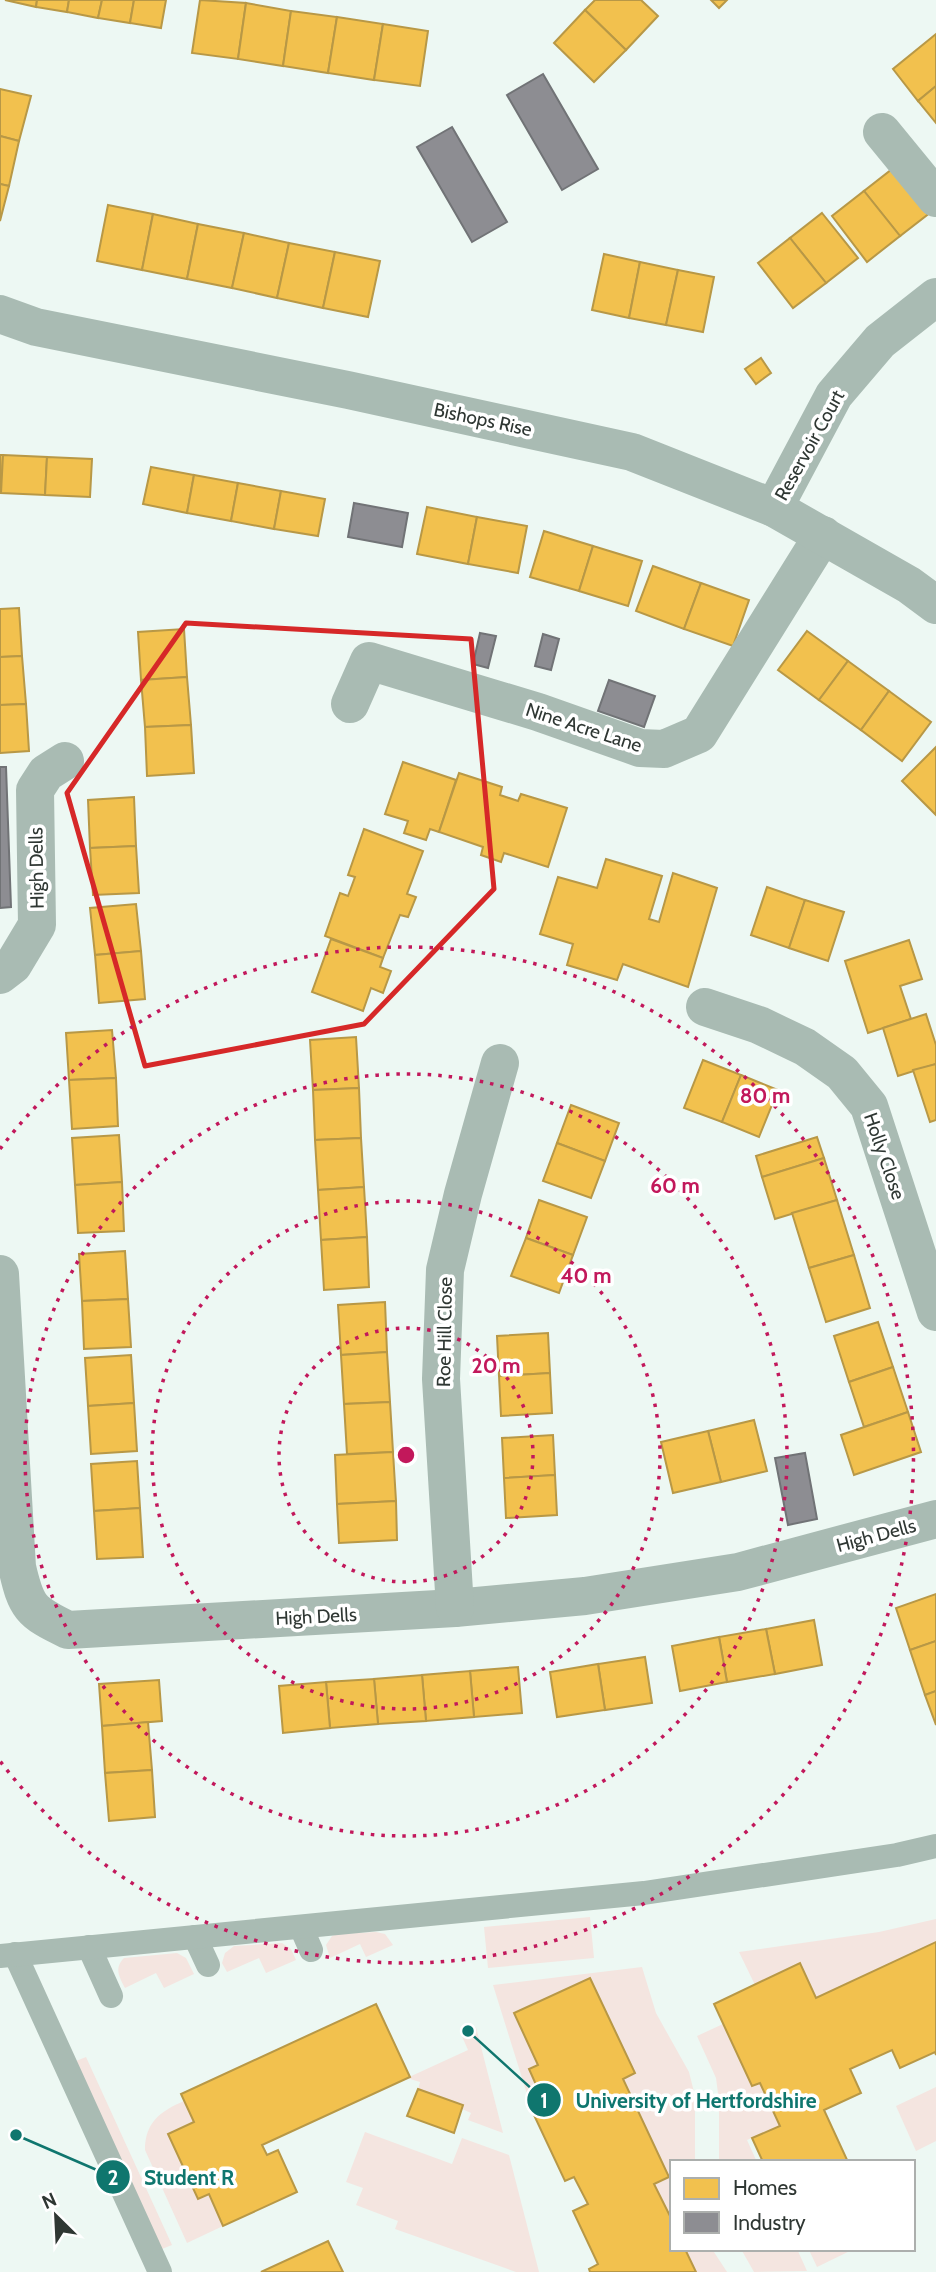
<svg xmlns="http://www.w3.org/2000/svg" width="936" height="2272" viewBox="0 0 936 2272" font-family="Cabin,sans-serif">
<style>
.green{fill:#f4e5e0}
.homes{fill:#f2c14e;stroke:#b89846;stroke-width:2}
.industry{fill:#8d8d92;stroke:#717376;stroke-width:2}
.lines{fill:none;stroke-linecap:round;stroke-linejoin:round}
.service{stroke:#a9bbb3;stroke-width:24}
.minor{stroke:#a9bbb3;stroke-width:38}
.tertiary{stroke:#a9bbb3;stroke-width:38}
.marked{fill:none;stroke:#d62828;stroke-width:5;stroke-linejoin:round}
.ring{fill:none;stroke:#c2185b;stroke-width:3.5;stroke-dasharray:3.5 7}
.labels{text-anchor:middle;stroke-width:7;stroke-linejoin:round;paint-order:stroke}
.street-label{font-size:19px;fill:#2f3733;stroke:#fff}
.centre{fill:#c2185b;stroke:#fff;stroke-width:3.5}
.ring-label{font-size:21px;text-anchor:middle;font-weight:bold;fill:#c2185b;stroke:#fff;stroke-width:7;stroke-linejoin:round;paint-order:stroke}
.leader{fill:none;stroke:#0f766e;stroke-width:2.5}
.callout-dot{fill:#0f766e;stroke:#fff;stroke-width:2.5}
.mark-label{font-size:21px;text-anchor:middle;font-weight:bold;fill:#fff}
.callout-label{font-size:21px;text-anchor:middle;font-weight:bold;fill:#0f766e;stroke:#fff;stroke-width:7;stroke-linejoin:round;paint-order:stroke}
</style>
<rect width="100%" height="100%" fill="#edf8f3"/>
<g class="green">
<polygon points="590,1917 594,1958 488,1968 484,1927"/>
<polygon points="936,1919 936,1942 816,1998 800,1964 755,1985 739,1952 879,1932"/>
<polygon points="376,1932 385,1934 393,1945 366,1957 360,1944 330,1958 326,1945 332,1936 338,1934"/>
<polygon points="282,1943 291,1949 296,1960 266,1973 259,1958 227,1972 222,1963 225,1953 234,1946"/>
<path d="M177,1953L186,1958L194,1974L164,1988L156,1973L125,1988C119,1976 114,1968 124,1958Z"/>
<polygon points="642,1967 656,2013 689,2072 695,2096 695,2162 672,2162 672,2220 654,2184 669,2177 623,2079 635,2073 590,1978 514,2013 538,2065 529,2070 546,2107 533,2113 493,1985"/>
<polygon points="723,2024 752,2086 760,2083 780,2126 747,2140 757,2162 719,2162 719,2101 716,2078 697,2036"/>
<polygon points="476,2027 503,2133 468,2120 471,2113 462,2109 463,2105 418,2089 420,2082 407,2078 468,2050 461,2034"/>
<polygon points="86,2057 172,2245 162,2249 76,2061"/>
<polygon points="936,2087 936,2141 916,2151 896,2106"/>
<path d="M184,2101L194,2122L169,2134L209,2194L223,2226L187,2243L145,2150C145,2122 161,2111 184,2101Z"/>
<polygon points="365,2132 452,2164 462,2138 509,2155 539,2272 516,2272 395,2229 398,2221 356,2205 363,2188 346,2182"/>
<polygon points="685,2249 712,2249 727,2272 696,2272"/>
<polygon points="741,2249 797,2249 807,2271 754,2272"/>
<polygon points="816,2249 854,2249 817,2267 810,2252"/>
</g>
<g class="homes">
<polygon points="5,0 37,0 36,7"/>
<polygon points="37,0 69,0 67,12 36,7"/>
<polygon points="69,0 102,0 98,18 67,12"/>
<polygon points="102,0 134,0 130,23 98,18"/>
<polygon points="134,0 166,0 161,28 130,23"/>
<polygon points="200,0 246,3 238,59 192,53"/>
<polygon points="595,0 641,0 658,16 626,50 585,10"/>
<polygon points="711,0 727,0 719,8"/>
<polygon points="246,3 291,11 283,66 238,59"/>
<polygon points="585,10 626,50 594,82 554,43"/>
<polygon points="291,11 337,17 328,73 283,66"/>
<polygon points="337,17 383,24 374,80 328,73"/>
<polygon points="383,24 428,31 420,86 374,80"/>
<polygon points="936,34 936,86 918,101 893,69"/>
<polygon points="936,86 936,123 918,101"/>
<polygon points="0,89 31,96 19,141 0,136"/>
<polygon points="0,136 19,141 9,186 0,184"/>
<polygon points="896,166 931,212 900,236 864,191"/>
<polygon points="0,184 9,186 0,221"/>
<polygon points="864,191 900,236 867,262 832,216"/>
<polygon points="108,205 153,214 142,270 97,261"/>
<polygon points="822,213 858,258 826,283 790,238"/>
<polygon points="153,214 198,224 187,279 142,270"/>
<polygon points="198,224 244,233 232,288 187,279"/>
<polygon points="244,233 289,243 277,298 232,288"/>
<polygon points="790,238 826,283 793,308 758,263"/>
<polygon points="289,243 335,252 323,308 277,298"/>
<polygon points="335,252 380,261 368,317 323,308"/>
<polygon points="604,254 640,262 629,318 592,310"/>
<polygon points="640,262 678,270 666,325 629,318"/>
<polygon points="678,270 714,277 703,332 666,325"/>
<polygon points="761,358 771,373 756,384 745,369"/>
<polygon points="0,455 3,455 1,493 0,493"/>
<polygon points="3,455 47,457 45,495 1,493"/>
<polygon points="47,457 92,459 90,497 45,495"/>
<polygon points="151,467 194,475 187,513 143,504"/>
<polygon points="194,475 238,483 231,521 187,513"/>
<polygon points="238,483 281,491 274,529 231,521"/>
<polygon points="281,491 325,499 318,536 274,529"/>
<polygon points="427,507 477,517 468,564 417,554"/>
<polygon points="477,517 527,526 518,573 468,564"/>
<polygon points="544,531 593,546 579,591 530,577"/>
<polygon points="593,546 642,561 628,606 579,591"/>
<polygon points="653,566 701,583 684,629 636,611"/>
<polygon points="701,583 749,600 733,646 684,629"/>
<polygon points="19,608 22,656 0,657 0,609"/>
<polygon points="184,629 187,677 141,680 138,632"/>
<polygon points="807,631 848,661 819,700 778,670"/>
<polygon points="22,656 26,704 0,705 0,657"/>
<polygon points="848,661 889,691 861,730 819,700"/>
<polygon points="187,677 191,725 145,727 141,680"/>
<polygon points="889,691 931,722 902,761 861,730"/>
<polygon points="26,704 29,751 0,753 0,705"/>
<polygon points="191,725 194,773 147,776 145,727"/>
<polygon points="936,747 936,815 902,781"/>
<polygon points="403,762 456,780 439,832 430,829 426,840 404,833 408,821 385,814"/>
<polygon points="459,773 502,787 500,795 518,801 521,794 567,808 548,867 504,853 501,862 481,855 483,847 439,832"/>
<polygon points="134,797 136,846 90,848 88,800"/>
<polygon points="364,829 423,851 407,894 416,897 408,917 400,915 383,958 325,936 340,893 348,896 355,877 348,875"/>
<polygon points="136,846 139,893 93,895 90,848"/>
<polygon points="606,859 662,876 649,919 659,922 673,873 717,888 688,987 623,964 617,980 567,965 573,944 540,934 558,877 597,888"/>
<polygon points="767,887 805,900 789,948 751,935"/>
<polygon points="805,900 844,912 828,961 789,948"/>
<polygon points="136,904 141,951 95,955 90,908"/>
<polygon points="331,939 383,958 380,967 391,971 383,993 371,988 363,1011 312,992"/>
<polygon points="909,940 922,979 900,986 911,1019 868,1033 845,961"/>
<polygon points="141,951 145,999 99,1003 95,955"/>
<polygon points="926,1014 936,1045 936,1064 898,1076 883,1028"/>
<polygon points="112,1030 116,1078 69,1080 66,1033"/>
<polygon points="356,1037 359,1088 313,1090 310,1040"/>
<polygon points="703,1060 741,1075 722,1122 684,1108"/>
<polygon points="936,1064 936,1120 930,1122 913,1070"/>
<polygon points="741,1075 778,1090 759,1137 722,1122"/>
<polygon points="116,1078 118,1126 72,1129 69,1080"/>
<polygon points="359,1088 361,1138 315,1140 313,1090"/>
<polygon points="571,1105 619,1123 605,1161 557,1143"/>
<polygon points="119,1135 122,1182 75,1185 72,1138"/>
<polygon points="817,1137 824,1158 762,1177 756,1156"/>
<polygon points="361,1138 364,1187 318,1190 315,1140"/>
<polygon points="557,1143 605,1161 591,1198 543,1181"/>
<polygon points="824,1158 837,1200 775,1219 762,1177"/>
<polygon points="122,1182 124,1231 78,1233 75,1185"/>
<polygon points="364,1187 367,1237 321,1240 318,1190"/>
<polygon points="539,1200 587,1217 573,1255 526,1238"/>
<polygon points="837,1200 854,1255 809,1268 792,1213"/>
<polygon points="367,1237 369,1287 324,1290 321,1240"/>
<polygon points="526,1238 573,1255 559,1293 511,1276"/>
<polygon points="125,1251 128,1299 82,1301 79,1254"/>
<polygon points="854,1255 870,1308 826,1322 809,1268"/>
<polygon points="128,1299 131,1347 84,1349 82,1301"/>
<polygon points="385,1302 387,1352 341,1355 338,1305"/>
<polygon points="878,1322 893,1367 849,1382 834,1336"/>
<polygon points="548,1333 550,1373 499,1376 497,1336"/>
<polygon points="387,1352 390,1402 344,1404 341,1355"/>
<polygon points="131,1355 134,1403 88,1406 85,1358"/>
<polygon points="893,1367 908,1412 864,1427 849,1382"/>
<polygon points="550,1373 552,1413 501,1416 499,1376"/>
<polygon points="390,1402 393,1452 347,1454 344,1404"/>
<polygon points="134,1403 137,1451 91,1454 88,1406"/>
<polygon points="908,1412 921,1452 854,1475 841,1435"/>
<polygon points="754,1420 767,1471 721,1482 708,1431"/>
<polygon points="708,1431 721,1482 673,1493 661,1442"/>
<polygon points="553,1435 555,1475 504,1478 502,1438"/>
<polygon points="393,1452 396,1501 337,1504 335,1455"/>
<polygon points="137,1461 140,1508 94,1511 91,1464"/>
<polygon points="555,1475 557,1515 506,1518 504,1478"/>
<polygon points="396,1501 397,1540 339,1543 337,1504"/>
<polygon points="140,1508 143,1557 97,1559 94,1511"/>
<polygon points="936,1594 936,1641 910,1650 896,1608"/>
<polygon points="814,1620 822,1665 775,1674 766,1629"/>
<polygon points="766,1629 775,1674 727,1682 719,1637"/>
<polygon points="719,1637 727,1682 680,1691 672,1646"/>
<polygon points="936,1641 936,1691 925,1695 910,1650"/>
<polygon points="645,1657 652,1703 605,1710 598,1664"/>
<polygon points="598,1664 605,1710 557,1717 550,1672"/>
<polygon points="518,1667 522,1713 474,1717 470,1671"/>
<polygon points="470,1671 474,1717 426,1721 422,1675"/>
<polygon points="422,1675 426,1721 378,1724 374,1679"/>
<polygon points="374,1679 378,1724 330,1728 326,1682"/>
<polygon points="159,1680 162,1721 102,1726 99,1684"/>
<polygon points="326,1682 330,1728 283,1733 279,1686"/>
<polygon points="936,1691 936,1725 925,1695"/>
<polygon points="148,1722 152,1770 105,1773 102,1726"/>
<polygon points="152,1770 155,1817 109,1821 105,1773"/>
<polygon points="936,1942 936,2055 935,2052 900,2068 892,2050 850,2069 861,2093 824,2110 848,2162 763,2162 752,2138 780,2126 760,2083 752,2086 714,2004 800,1963 816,1998"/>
<polygon points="590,1978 635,2073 623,2079 669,2177 654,2184 672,2220 672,2249 685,2249 696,2272 590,2272 589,2269 598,2264 573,2211 588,2204 574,2177 565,2181 533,2113 546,2107 529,2069 538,2065 514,2013"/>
<polygon points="376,2004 410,2077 262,2145 267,2155 278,2150 297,2192 223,2226 209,2194 198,2199 168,2134 194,2122 181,2094"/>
<polygon points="418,2089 463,2105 454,2133 407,2116"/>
<polygon points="328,2241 343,2272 261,2272"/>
</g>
<g class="industry">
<polygon points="543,74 598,169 562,190 507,95"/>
<polygon points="452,127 507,222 472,242 417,147"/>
<polygon points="354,503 408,513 402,547 348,537"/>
<polygon points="480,633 496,636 488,668 473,664"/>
<polygon points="543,634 559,639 551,670 535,666"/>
<polygon points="609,680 655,696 644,727 598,711"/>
<polygon points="0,767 6,767 11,907 0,908"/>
<polygon points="805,1453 817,1519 788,1525 775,1458"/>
</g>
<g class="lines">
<g class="service">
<polyline points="301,1927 311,1950"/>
<polyline points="195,1937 208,1965"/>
<polyline points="89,1947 111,1996"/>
<polyline points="15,1954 160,2272"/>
<polyline points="0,1956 644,1893 897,1855 936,1846"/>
</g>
<g class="minor">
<polyline points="882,132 936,198"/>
<polyline points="774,508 834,395 880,341 936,297"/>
<polyline points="350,704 369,661 538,712 640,748 664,749 699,734 823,535"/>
<polyline points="0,975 13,965 37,925 35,790 46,773 65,761"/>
<polyline points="705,1007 759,1025 805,1047 842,1073 869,1106 936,1312"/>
<path d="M0,1274L17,1567C26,1607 30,1612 68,1630L455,1608L585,1596L738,1572L936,1519"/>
<polyline points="455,1608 441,1379 445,1270 463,1194 500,1063"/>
</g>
<polyline class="tertiary" points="0,314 36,327 348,390 632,452 774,508 909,585 936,605"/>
</g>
<path class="marked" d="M186,623L471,639L494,889L364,1024L145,1066L67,793Z"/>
<g class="ring">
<circle cx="406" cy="1455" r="127"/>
<circle cx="406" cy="1455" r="254"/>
<circle cx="406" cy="1455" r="381"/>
<path d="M0 1149A508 508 0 1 1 0 1761"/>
</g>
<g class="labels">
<g class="street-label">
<text transform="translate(483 419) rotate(12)" y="7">Bishops Rise</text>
<text transform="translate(809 445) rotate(-61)" y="7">Reservoir Court</text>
<text transform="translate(584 727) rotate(18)" y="7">Nine Acre Lane</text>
<text transform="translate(36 868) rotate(-91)" y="7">High Dells</text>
<text transform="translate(885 1156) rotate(71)" y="7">Holly Close</text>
<text transform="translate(444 1332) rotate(-89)" y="7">Roe Hill Close</text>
<text transform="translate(876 1535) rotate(-15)" y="7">High Dells</text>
<text transform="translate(316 1616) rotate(-3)" y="7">High Dells</text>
</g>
</g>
<circle cx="406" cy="1455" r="10" class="centre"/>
<g class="ring-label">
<text x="765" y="1103">80 m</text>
<text x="675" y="1193">60 m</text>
<text x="586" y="1283">40 m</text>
<text x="496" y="1373">20 m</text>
</g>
<path class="leader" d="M468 2031L544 2100M16 2135L113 2177"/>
<g class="callout-dot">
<circle cx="468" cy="2031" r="7"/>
<circle cx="16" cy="2135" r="7"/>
<circle cx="544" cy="2100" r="18"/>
<circle cx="113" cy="2177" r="18"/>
</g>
<g class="mark-label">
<text x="544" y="2108">1</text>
<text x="113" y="2185">2</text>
</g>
<g class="callout-label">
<text x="696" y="2108">University of Hertfordshire</text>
<text x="189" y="2185">Student R</text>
</g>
<rect x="670" y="2160" width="245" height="91" fill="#ffffff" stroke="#acafad" stroke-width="2"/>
<rect x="684" y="2178" width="35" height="21" fill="#f2c14e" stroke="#acafad" stroke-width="2"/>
<text x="733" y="2195" font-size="21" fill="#2f3733">Homes</text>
<rect x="684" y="2212" width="35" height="21" fill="#8d8d92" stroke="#acafad" stroke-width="2"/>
<text x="733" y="2230" font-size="21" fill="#2f3733">Industry</text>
<g transform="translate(56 2216) rotate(336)" stroke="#ffffff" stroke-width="5" paint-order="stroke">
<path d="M0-5L12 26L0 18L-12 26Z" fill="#2f3733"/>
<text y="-10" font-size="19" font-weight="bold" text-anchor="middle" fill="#2f3733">N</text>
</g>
</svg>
